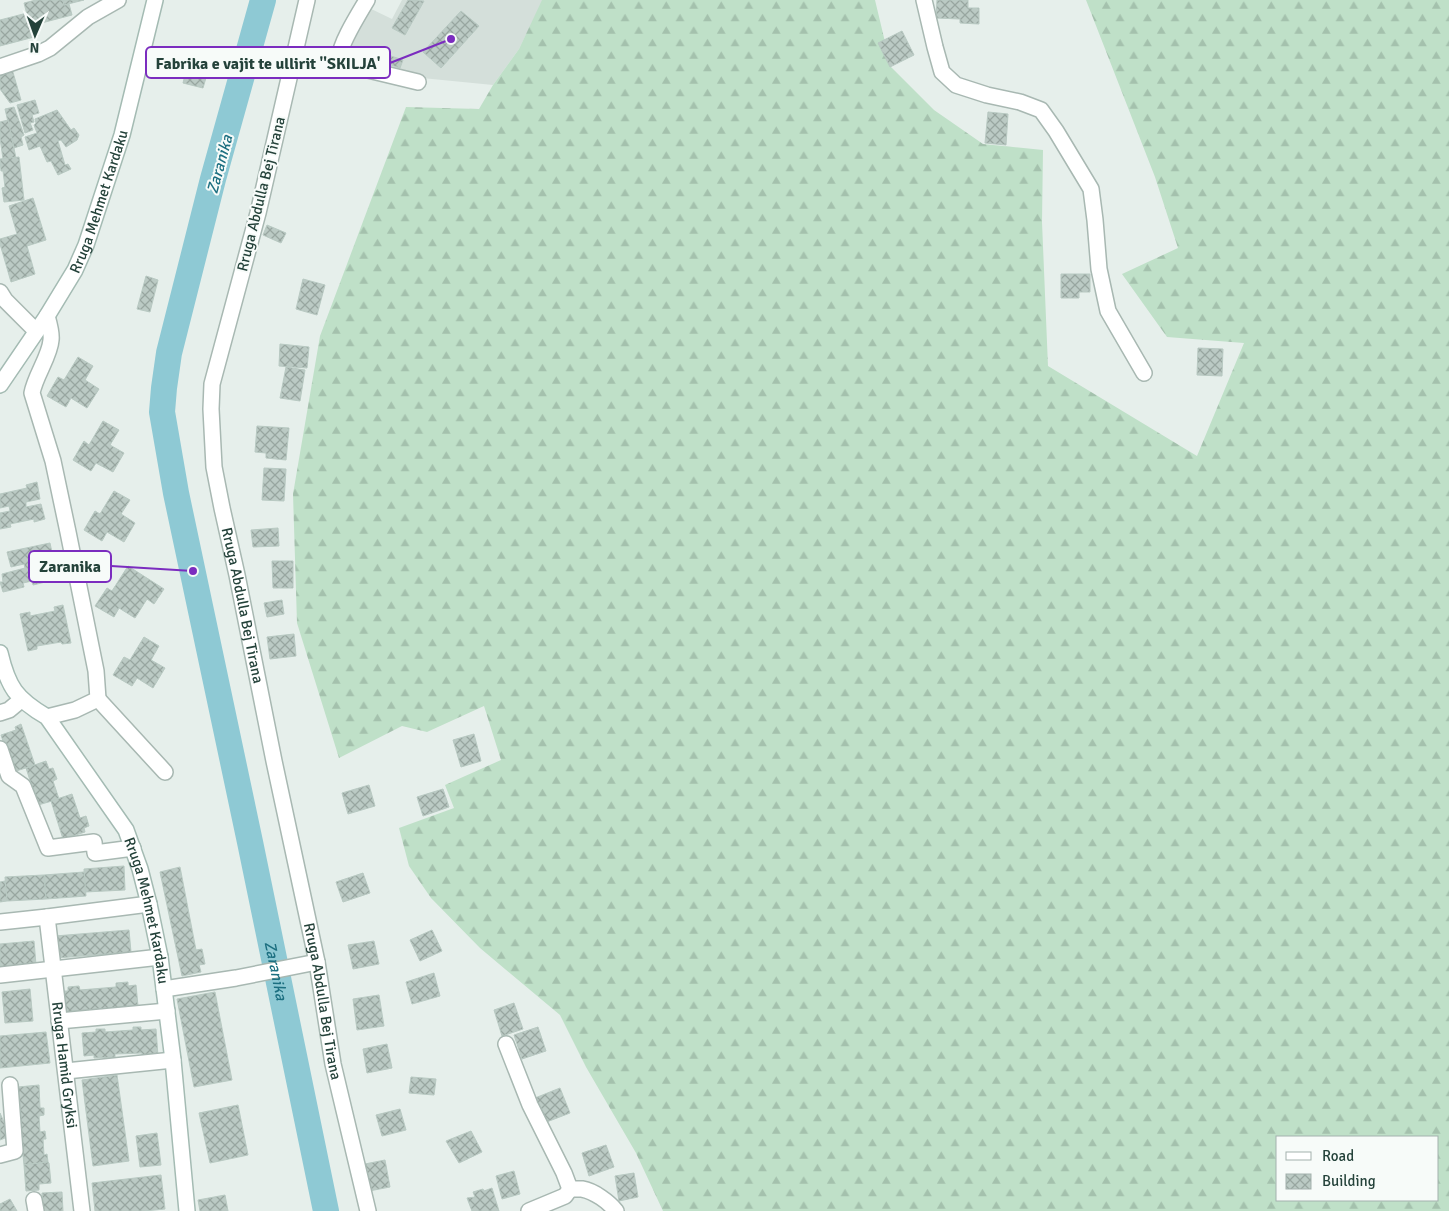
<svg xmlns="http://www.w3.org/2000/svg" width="1449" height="1211" viewBox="0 0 1449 1211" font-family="Signika,sans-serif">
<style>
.built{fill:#d4dfda}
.forest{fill:url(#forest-firs);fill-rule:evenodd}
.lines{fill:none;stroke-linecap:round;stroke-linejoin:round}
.river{stroke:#8ec9d4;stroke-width:26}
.building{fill:url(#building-cross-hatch);stroke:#b8c9c2}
.street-casing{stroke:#a8b8b2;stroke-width:18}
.secondary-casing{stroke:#a4bbb3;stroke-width:18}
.street{stroke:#fff;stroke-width:15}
.secondary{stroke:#fff;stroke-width:15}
.labels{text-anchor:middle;stroke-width:4;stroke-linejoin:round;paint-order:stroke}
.street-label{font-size:15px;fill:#24423a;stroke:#f7fbf9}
.water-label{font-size:16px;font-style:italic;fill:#1c6f80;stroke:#f7fbf9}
.leader{fill:none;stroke:#7b2cbf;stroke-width:2}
.callout-dot{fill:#7b2cbf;stroke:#f7fbf9;stroke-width:2}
.callout{fill:#f7fbf9;stroke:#7b2cbf;stroke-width:2}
.callout-label{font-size:16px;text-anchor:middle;font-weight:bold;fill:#24423a}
</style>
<defs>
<pattern id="forest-firs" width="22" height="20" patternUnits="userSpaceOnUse" patternTransform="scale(1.25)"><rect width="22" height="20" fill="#bfe0c8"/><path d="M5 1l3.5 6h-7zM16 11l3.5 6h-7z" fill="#a4c1ad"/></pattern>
<pattern id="building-cross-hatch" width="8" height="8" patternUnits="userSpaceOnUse" patternTransform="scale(1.25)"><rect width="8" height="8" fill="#bbcac4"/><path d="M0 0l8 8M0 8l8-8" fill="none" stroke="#98a6a0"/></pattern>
</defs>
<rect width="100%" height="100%" fill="#e6efeb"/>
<polygon class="built" points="402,0 543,0 519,49 493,85 422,78 345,55 365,6 392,19"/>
<path class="forest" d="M542,0H875L891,67L934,110L983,144L1043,150L1042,222L1048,366L1197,456L1244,343L1167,337L1122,274L1178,248L1155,177L1086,0H1449V1211H663L636,1153L586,1067L560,1015L480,948L431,898L409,866L399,828L454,808L445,785L501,760L484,706L427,732L402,726L339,758L297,623L293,494L320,336L406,107L479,109L493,85L519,49ZM1278,1137H1438V1200H1278Z"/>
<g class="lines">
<path class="river" id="s1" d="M263,0L213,179L169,353L164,388L162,412L176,493L250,842L326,1211"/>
</g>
<g class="building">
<polygon points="36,0 63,0 64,5 69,4 72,15 30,26 24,3"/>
<polygon points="63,0 84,0 64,5"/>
<polygon points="408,0 424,1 405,35 392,28"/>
<polygon points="937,0 968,0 968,8 979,8 979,24 960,23 960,19 936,18"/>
<polygon points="461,11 479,26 441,68 423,52"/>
<polygon points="27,13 30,26 35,25 38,36 0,46 0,20"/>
<polygon points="902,31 914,55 890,67 878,43"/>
<polygon points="385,54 403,60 400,68 382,62"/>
<polygon points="189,59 210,64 203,88 183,83"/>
<polygon points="12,69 21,100 10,103 0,89 0,73"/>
<polygon points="35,100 39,113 32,115 34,122 30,123 33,130 25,133 17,105"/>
<polygon points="14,107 24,135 21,137 23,145 14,148 5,109"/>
<polygon points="57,110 71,130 74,128 79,135 77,140 66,147 61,140 58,141 65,165 68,164 71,169 58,175 51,161 47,162 40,146 29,150 25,137 37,133 34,125 36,123 35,119"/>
<polygon points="988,112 1008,114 1006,145 985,143"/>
<polygon points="8,120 16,158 3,159 0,138 0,122"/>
<polygon points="19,157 24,200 4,202 2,188 5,187 3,171 1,171 0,159"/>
<polygon points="33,198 46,240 27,246 35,274 11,282 0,244 0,239 17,234 9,206"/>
<polygon points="267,225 286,233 281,243 263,235"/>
<polygon points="1061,274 1090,274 1090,292 1079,292 1079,298 1061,298"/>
<polygon points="146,276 158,280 150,312 137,309"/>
<polygon points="303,279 325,285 317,315 296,309"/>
<polygon points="280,344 309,347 307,368 279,366"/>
<polygon points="1198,348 1223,349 1222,376 1197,375"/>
<polygon points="78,357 93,366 85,380 99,389 87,408 71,398 66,407 47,396 58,377 64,380"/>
<polygon points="286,367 305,370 300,401 280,398"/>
<polygon points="103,421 119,430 110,445 124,453 113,472 96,463 91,471 73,460 84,441 89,445"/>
<polygon points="257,426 289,428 286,460 266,458 266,453 255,452"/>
<polygon points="264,468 286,469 284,501 262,500"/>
<polygon points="37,482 40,499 26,502 26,507 41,504 45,519 34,522 34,519 10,524 11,527 0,529 0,513 10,511 9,506 0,508 0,494 27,488 26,485"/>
<polygon points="114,491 130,500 121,514 135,523 124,542 107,532 102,541 84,530 95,511 100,514"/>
<polygon points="278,528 279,546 253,547 251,530"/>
<polygon points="50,543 53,557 40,560 41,565 54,562 58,579 33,585 32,581 23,583 24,587 3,592 0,582 3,582 2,574 25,568 24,564 11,567 7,552"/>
<polygon points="272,561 293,561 293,588 273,588"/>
<polygon points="128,566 164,589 154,604 147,599 135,618 119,608 114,617 95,606 107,588 112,591"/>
<polygon points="282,600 284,614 267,617 264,603"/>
<polygon points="63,605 71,643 62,644 61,642 37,646 37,649 28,651 20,614 30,612 30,616 55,611 54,607"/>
<polygon points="294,634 296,656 270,659 267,637"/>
<polygon points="144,637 159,646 151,660 165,668 153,688 137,678 132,686 113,675 124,657 130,660"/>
<polygon points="21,724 35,765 13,772 1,735 16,730 15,727"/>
<polygon points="474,734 481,761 461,767 453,740"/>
<polygon points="46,761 49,769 53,768 57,779 53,781 59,799 38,805 26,768"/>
<polygon points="369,785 375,806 348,814 342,793"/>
<polygon points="443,789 449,807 423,816 417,797"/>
<polygon points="72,794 80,818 86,816 89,826 84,828 85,832 63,839 51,801"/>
<polygon points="124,866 125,890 85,892 84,869"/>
<polygon points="180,867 196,950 202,949 205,964 199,965 201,972 182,976 160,872"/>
<polygon points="84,872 86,896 46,899 44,875"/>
<polygon points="363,873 370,893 343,902 336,882"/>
<polygon points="44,875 46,899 7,901 5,877"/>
<polygon points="5,881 7,901 0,902 0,882"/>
<polygon points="129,930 131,952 57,958 55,936"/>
<polygon points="432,930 442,951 420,961 410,940"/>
<polygon points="34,941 36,965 0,969 0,944"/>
<polygon points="374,941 379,964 353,969 348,945"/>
<polygon points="434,973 440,996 412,1004 406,982"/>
<polygon points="128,982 128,986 136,985 138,1006 64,1012 62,991 68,991 68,987 79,986 80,990 116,987 116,983"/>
<polygon points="30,989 33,1021 5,1023 2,992"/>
<polygon points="215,992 232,1080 194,1087 177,999"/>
<polygon points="379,995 384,1026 357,1030 353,999"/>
<polygon points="514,1003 523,1029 502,1036 494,1010"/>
<polygon points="133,1027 141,1027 141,1030 156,1029 158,1056 142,1056 142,1053 115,1054 115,1057 94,1058 94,1055 84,1056 82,1033 96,1032 96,1029 105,1029 105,1032 133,1030"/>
<polygon points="538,1027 546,1051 522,1059 514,1035"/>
<polygon points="46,1032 50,1063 0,1068 0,1036"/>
<polygon points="387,1044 392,1068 367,1073 363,1049"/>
<polygon points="117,1075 129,1161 93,1166 82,1080"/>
<polygon points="411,1077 436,1079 434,1095 409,1093"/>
<polygon points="39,1085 40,1108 44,1108 44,1115 39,1116 40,1132 45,1131 46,1139 43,1139 44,1155 47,1154 48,1162 24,1165 21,1136 18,1136 17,1126 21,1126 18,1087"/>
<polygon points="560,1088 570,1113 544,1123 535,1098"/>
<polygon points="238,1105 248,1155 210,1163 199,1113"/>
<polygon points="400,1109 406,1130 382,1136 376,1115"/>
<polygon points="0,1113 10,1136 0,1140"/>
<polygon points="471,1131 482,1152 459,1163 446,1141"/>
<polygon points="157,1133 161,1165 140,1167 136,1136"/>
<polygon points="606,1145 614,1167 589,1176 582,1153"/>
<polygon points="385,1160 390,1187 369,1191 365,1164"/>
<polygon points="48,1162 49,1163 51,1183 39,1184 39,1190 26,1191 24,1165"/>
<polygon points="514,1171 520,1194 502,1199 496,1176"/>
<polygon points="634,1173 638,1197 619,1201 615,1176"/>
<polygon points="161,1175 165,1209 144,1211 95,1211 92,1183"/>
<polygon points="492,1188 499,1211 472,1211 467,1198 475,1197 473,1192 483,1189 484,1191"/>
<polygon points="62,1192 63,1211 40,1211 43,1209 42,1193"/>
<polygon points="225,1195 228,1211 200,1211 198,1200"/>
<polygon points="10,1199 17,1211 0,1211 0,1204"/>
</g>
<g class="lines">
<g class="street-casing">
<g id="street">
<path id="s2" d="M307,0L258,213L212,384L211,409L214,467L222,508L237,575L274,761L317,962L333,1064L368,1211"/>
<path d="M367,0C360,12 339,45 340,57C341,59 342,62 343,64L418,82"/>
<polyline points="924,0 935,47 942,72 956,85 987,95 1020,102 1041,110 1056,131 1091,189 1095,220 1099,269 1108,311 1144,373"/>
<polyline points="0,67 38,54 50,48 88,17 118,0"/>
<polyline points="0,292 5,300 36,331"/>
<polyline points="98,699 165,772"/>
<polyline points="0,713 9,710 21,700"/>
<path d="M47,717L75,710L98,699L96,671L68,532L53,461L32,393C35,376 50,356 51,340C52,333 49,323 47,316"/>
<polyline points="0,749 9,776 23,786 48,848 94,842 95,853 133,848"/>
<path id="s3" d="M47,917L82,1211"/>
<polyline points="0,922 47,917 149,904"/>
<polyline points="0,975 160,957"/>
<polyline points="164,989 236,978 317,962"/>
<polyline points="59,1021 167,1011"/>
<polyline points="506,1044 530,1105 564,1173 570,1189 565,1196 529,1211"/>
<polyline points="66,1071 173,1060"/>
<polyline points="0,1155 15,1151 10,1085"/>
<path d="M570,1189C573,1189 578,1189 582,1189C594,1191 609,1202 616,1211"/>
<polyline points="34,1200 36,1211"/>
</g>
</g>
<g class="secondary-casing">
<g id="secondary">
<path id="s4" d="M0,385L47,316L75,270L86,245L122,135L155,0"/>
<path id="s5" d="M0,653C8,687 16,699 47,717L126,830L140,869L149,904L160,957L173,1060L187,1211"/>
</g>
</g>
<use href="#street" class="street"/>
<use href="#secondary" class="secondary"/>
</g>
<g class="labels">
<g class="street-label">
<text transform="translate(261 194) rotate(-76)" y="5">Rruga Abdulla Bej Tirana</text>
<text dy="5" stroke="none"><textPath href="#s4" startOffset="210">Rruga Mehmet Kardaku</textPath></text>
<text dy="5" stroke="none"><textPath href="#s2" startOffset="620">Rruga Abdulla Bej Tirana</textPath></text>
<text dy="5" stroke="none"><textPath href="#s5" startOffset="304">Rruga Mehmet Kardaku</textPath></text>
<text dy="5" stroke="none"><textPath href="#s2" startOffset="1024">Rruga Abdulla Bej Tirana</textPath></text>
<text dy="5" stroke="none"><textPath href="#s3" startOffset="149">Rruga Hamid Gryksi</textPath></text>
</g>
<g class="water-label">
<text transform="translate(219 164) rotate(-75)" y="6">Zaranika</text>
<text dy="6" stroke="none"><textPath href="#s1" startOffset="995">Zaranika</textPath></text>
</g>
</g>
<path class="leader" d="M451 39L390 63M193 571L111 566"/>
<g class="callout-dot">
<circle cx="451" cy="39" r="5"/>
<circle cx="193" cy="571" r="5"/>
</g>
<g class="callout">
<rect x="146" y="47" width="244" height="31" rx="5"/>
<rect x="29" y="551" width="82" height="31" rx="5"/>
</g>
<g class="callout-label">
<text x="268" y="69">Fabrika e vajit te ullirit ''SKILJA'</text>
<text x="70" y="572">Zaranika</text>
</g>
<rect x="1276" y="1136" width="162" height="65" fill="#f7fbf9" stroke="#a3b1ad"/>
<rect x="1286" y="1152" width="25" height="8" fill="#ffffff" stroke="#a3b1ad"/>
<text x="1322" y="1161" font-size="15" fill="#24423a">Road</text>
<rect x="1286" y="1174" width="25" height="15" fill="url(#building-cross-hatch)" stroke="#a3b1ad"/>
<text x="1322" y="1186" font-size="15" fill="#24423a">Building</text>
<g transform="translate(35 35) rotate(182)" stroke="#f7fbf9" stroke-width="4" paint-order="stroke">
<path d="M0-4L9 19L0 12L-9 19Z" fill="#24423a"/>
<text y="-8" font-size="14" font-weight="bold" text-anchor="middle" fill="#24423a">N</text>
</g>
</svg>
